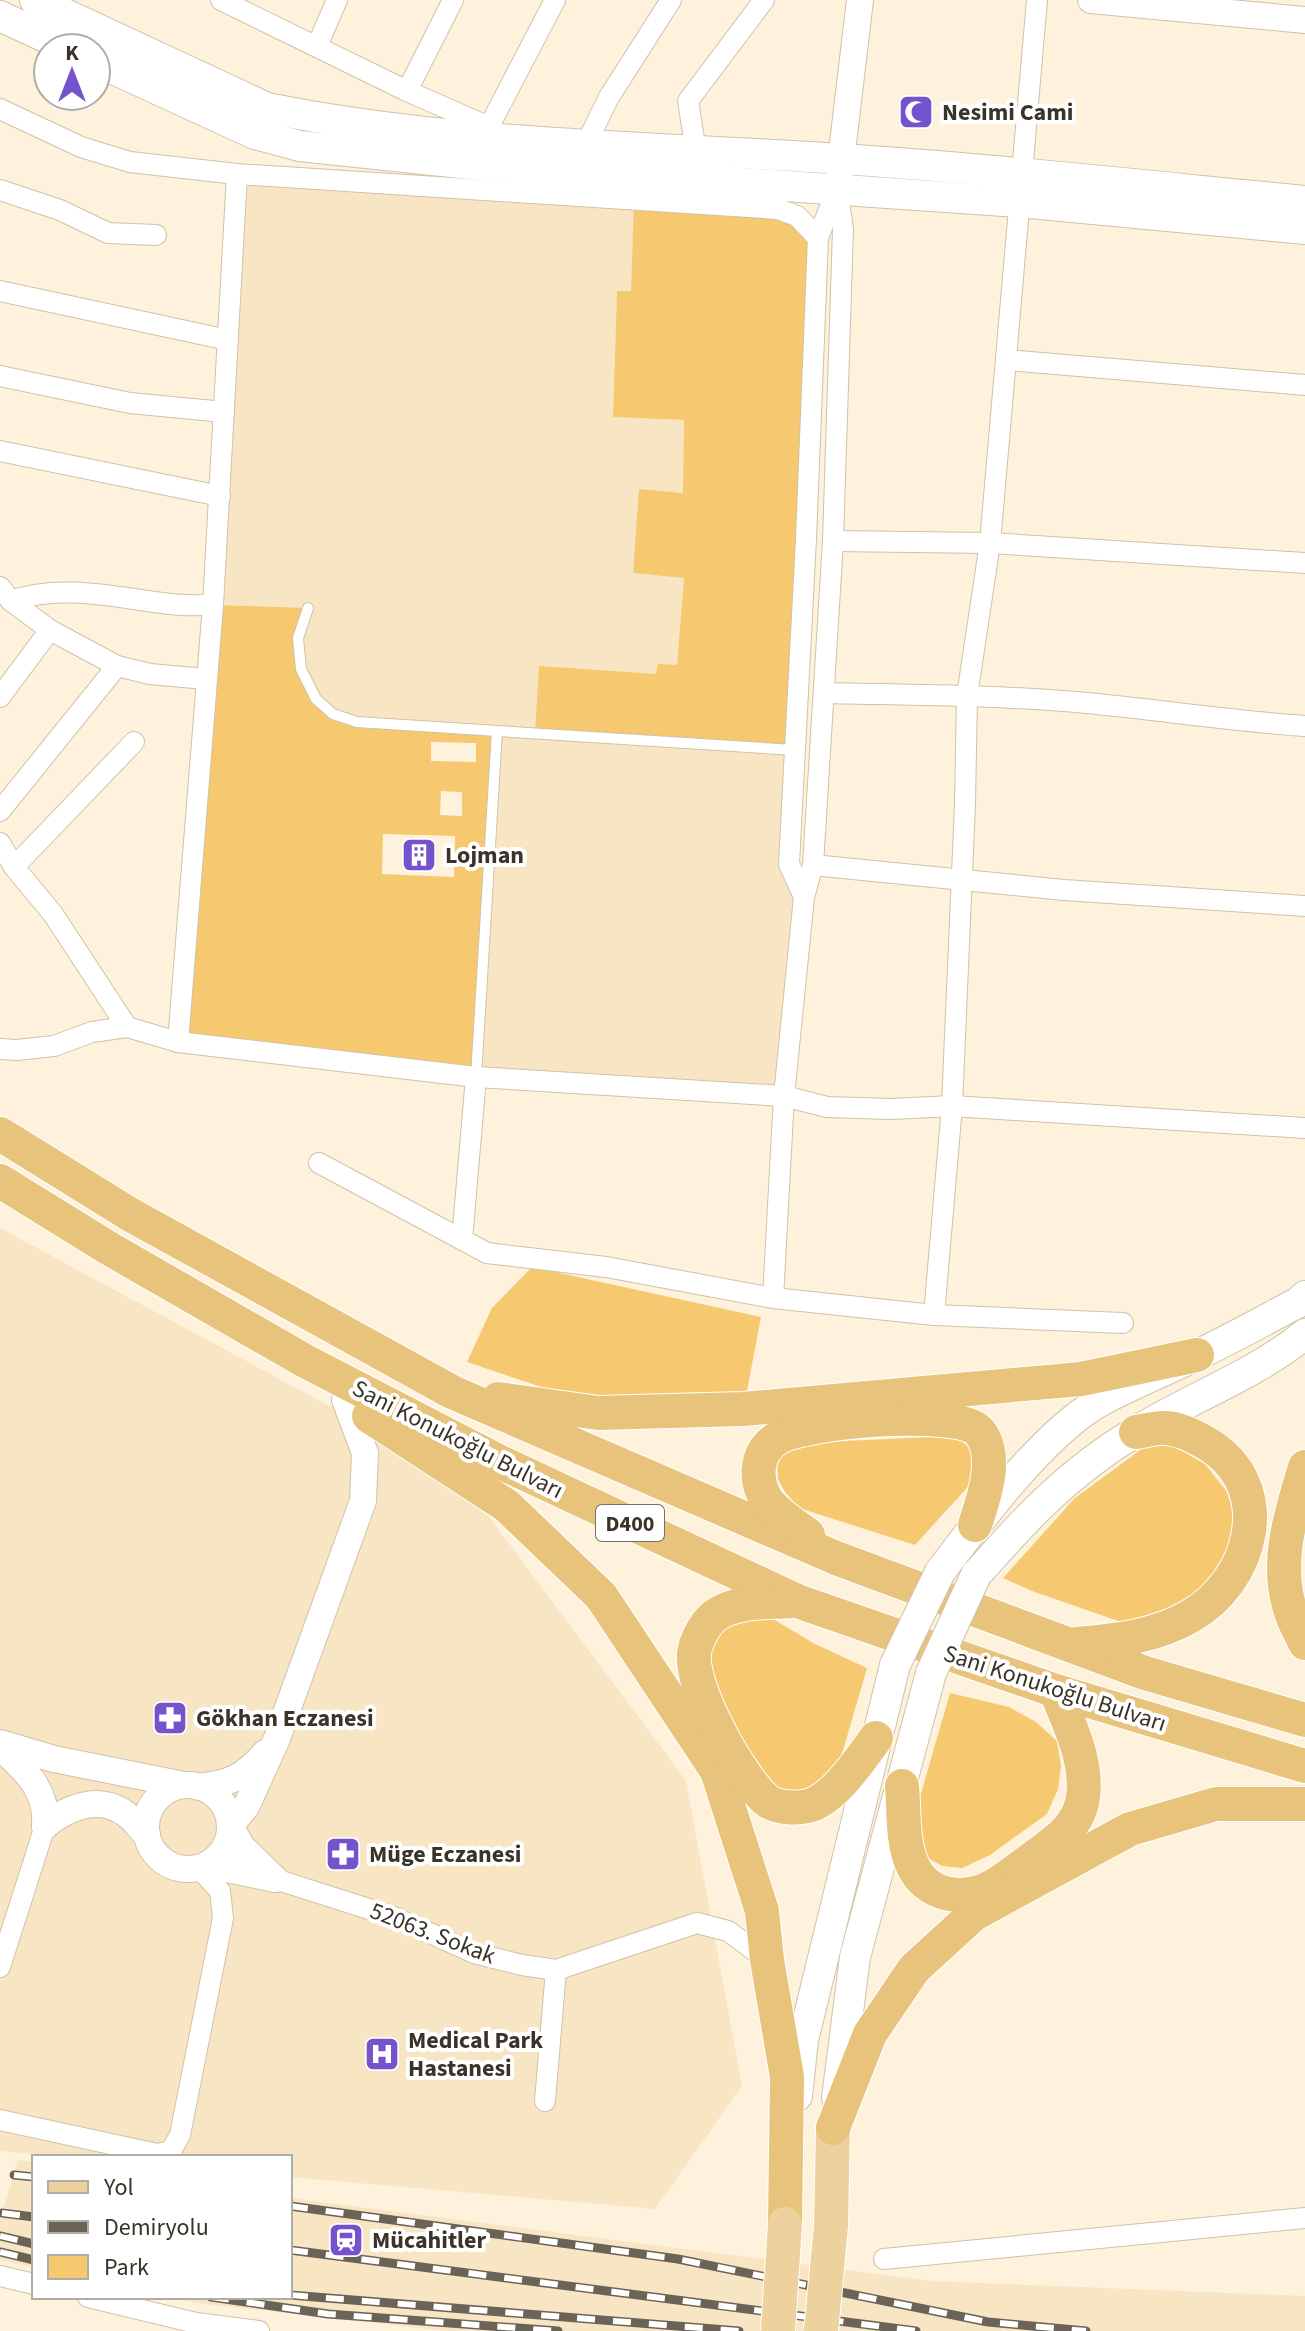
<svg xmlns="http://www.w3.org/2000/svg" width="1305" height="2331" viewBox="0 0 1305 2331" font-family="'Source Sans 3',sans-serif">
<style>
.built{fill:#f8e5c3}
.green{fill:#f6c86f;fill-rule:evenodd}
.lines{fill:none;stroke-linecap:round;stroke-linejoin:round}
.service-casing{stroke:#d1c2a8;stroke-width:12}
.minor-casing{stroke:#d1c2a8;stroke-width:22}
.tertiary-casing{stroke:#d1c2a8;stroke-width:28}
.secondary-casing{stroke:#d1c2a8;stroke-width:32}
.primary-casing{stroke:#fff;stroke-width:36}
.trunk-casing{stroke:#fff;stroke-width:36}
.service{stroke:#fff;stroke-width:10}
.minor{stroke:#fff;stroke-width:20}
.tertiary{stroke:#fff;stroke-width:26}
.secondary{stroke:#fff;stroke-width:30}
.primary{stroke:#edd29d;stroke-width:34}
.trunk{stroke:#e7c37c;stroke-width:34}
.rail-casing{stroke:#6b6456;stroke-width:9}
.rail{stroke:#fff;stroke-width:6;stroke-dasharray:18;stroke-linecap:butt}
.secondary-bridge-casing{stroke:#d1c2a8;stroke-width:32;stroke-linecap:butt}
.primary-bridge-casing{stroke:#fff;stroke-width:36;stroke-linecap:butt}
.secondary-bridge{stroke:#fff;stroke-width:30}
.primary-bridge{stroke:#edd29d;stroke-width:34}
.labels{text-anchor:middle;stroke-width:8;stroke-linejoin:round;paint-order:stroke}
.shield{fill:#fff;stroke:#747068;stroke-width:2}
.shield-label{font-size:22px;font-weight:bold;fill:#393328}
.poi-label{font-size:24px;font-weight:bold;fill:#393328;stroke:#fff;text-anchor:start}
.street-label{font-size:24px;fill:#393328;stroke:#fff}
</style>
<rect width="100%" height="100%" fill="#fef2dd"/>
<g class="built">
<polygon points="237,174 634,200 631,292 617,292 613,417 684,420 683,493 640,489 633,573 684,577 677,666 657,675 585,669 794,750 789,864 804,897 784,1096 476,1077 497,732 357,722 333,714 213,605"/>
<polygon points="0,1228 459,1476 686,1781 742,2086 655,2209 290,2177 290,2157 68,2157 0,2151"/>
<polygon points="18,2160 34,2162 34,2268 0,2260 0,2220"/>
<polygon points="290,2198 932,2281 1305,2296 1305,2331 448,2331 196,2303 169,2297 290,2297"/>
</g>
<g class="green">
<polygon points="634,200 778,209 809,231 794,750 535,734 539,666 656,674 658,664 677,665 684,578 633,573 639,489 683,493 684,420 613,417 617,291 631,291"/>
<path d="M213,605L308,608C305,617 299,627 298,637C294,664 310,698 332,713C356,728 463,729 497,731L476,1077L178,1042ZM431,742L476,743V762L431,761ZM441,791L462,792V816L440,815ZM383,834L455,836L454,877L382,874Z"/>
<polygon points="532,1267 761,1317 746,1396 609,1396 553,1391 467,1362 492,1308"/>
<polygon points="956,1436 976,1454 975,1479 915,1545 799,1508 785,1492 778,1479 777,1458 786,1450 821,1442"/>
<polygon points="1170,1444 1205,1464 1227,1492 1235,1519 1231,1542 1215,1581 1156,1620 1121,1622 1032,1591 1003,1578 1075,1498 1143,1448"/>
<polygon points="741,1616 773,1619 815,1644 867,1668 837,1771 820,1786 798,1794 774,1787 759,1777 707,1669 710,1645 721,1631"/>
<polygon points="950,1693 1009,1707 1036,1722 1057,1741 1061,1767 1058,1789 1047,1814 990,1855 962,1868 942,1866 926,1857 916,1835 918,1804"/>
</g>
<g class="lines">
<g class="service-casing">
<g id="service">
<polyline points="308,608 298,638 301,669 316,699 333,714 357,722 794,750"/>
<polyline points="476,1077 497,731"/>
</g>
</g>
<g class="minor-casing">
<g id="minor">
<polyline points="221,0 407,91 489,127"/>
<polyline points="317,46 337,0"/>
<polyline points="407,91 453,0"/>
<polyline points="0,109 81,147 130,162 237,174 778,209 797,216 818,238"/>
<polyline points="483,138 555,0"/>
<polyline points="586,144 609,97 671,0"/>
<polyline points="696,151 688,101 764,0"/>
<polyline points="0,190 60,210 108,233 156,235"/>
<polyline points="0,291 228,340"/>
<polyline points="1008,360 1305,385"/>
<polyline points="0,376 130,403 224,412"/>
<polyline points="0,451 220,496"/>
<polyline points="833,541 990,543 1305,563"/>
<polyline points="0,587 11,601 50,630 117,666 150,674 206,679"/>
<path d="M11,601C62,583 118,598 170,604C184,606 199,605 213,605"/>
<path d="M824,693C912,695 999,695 1087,703C1160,710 1232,721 1305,726"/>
<polyline points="0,697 50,630"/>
<polyline points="0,811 117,666"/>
<polyline points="0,843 14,867 53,914 127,1027"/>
<polyline points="813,865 1064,890 1305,906"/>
<polyline points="14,867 134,742"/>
<polyline points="804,897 789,864 806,539 818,238 837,189"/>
<polyline points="178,1042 213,605 237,174"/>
<polyline points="0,1049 17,1050 54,1046 92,1032 127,1027 178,1042 476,1077 784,1096 827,1107 891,1109 952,1106 1305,1128"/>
<polyline points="319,1163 487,1253 606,1267 773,1298 934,1315 1123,1323"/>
<polyline points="462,1240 476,1077"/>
<polyline points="773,1298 784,1096 804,897 813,865 833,541 843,229 837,189"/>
<polyline points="934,1315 952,1106 965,804 967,696 990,543 1037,0"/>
<polyline points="275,1879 394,1917 474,1953 522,1965 556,1970 697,1923 728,1931 767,1960"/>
<polyline points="0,1967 45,1826"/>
<polyline points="545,2101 556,1970"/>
<polyline points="0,2120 157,2154 171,2151 180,2135 223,1918 220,1891 199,1868"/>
<polyline points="884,2259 1305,2218"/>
<polyline points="0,2276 34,2284"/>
<polyline points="88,2297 196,2323 259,2331"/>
</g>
</g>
<g class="tertiary-casing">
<g id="tertiary">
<polyline points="1091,0 1305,20"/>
<polyline points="839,177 860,0"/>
<polyline points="0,1743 54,1759 184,1785"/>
<path d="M0,1747C25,1770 48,1790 45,1826"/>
<circle cx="188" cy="1827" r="42"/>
<path d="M198,1787C231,1783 243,1778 265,1753"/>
<path d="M45,1826C66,1808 97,1795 123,1812C132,1817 139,1828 147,1835"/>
<polyline points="199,1868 222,1868 275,1879"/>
<polyline points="275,1879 242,1847 230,1826 246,1807 276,1741 363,1501 365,1453 345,1400"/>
</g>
</g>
<g class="secondary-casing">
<g id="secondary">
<path d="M35,0L267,108C455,146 649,146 840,159C995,169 1150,186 1305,201"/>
<polyline points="0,16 69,48"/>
<polyline points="96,61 255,134 300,146 480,165 1019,202 1305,229"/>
<path d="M940,1572C979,1520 1042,1436 1097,1403C1127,1386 1160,1373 1191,1358C1227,1341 1263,1321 1299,1302L1305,1296"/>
<path d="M976,1575C1027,1517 1068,1473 1135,1432C1190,1398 1255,1375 1305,1334"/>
<polyline points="797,2096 803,2040 895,1665"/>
<polyline points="837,2098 855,1957 931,1673"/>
</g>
</g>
<g class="primary-casing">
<polyline id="primary" points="831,2226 833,2128"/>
</g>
<g class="trunk-casing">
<g id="trunk">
<polyline points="0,1134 131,1215 452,1392 836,1558 1145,1673 1305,1720"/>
<polyline points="0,1181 110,1249 305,1361 502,1463 797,1601 1056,1691 1305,1766"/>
<polyline points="498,1399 598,1413 743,1409 1081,1379 1197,1355"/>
<polyline points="369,1416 507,1506 601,1596 717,1771 762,1911 767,1960 787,2077 785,2224"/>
<path d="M1305,1467C1291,1514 1275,1561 1290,1609C1293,1621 1300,1632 1305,1643"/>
<path d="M808,1535C795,1525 775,1513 766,1499C754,1479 756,1452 776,1439C801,1421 959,1408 979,1431C1000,1456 983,1499 975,1525"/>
<path d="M792,1601C768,1603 741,1600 719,1613C707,1619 696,1639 694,1653C690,1688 740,1777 766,1800C776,1808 795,1809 808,1806C834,1800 861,1758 876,1738"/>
<path d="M1077,1644C1117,1640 1154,1637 1189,1617C1254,1581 1278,1485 1206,1443C1194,1436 1180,1429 1166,1428C1157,1427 1145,1431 1136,1432"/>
<path d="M902,1786C904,1810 902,1842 912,1864C926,1898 966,1902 995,1885C1007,1878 1019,1868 1030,1860C1053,1843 1079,1828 1083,1797C1088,1760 1069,1725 1056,1691"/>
<polyline points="833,2128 870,2034 914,1969 974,1914 1130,1829 1216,1804 1305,1804"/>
</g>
</g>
<use href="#service" class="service"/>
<use href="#minor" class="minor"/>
<use href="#tertiary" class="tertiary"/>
<use href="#secondary" class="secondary"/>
<use href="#primary" class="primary"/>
<use href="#trunk" class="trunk"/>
<g class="rail-casing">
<g id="rail">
<polyline points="14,2175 34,2177"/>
<polyline points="290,2206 678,2259 988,2322 1086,2331"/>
<polyline points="2,2213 34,2217"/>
<polyline points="0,2236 34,2244"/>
<polyline points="290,2250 916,2331"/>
<polyline points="0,2252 34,2260"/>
<polyline points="290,2295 739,2331"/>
<polyline points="211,2297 328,2314 558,2331"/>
</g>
</g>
<use href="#rail" class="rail"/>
<g class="secondary-bridge-casing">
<g id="secondary-bridge">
<polyline points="895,1665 940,1572"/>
<polyline points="931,1673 976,1575"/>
</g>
</g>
<g class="primary-bridge-casing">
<g id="primary-bridge">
<polyline points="778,2331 785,2224"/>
<polyline points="821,2331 831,2226"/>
</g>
</g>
<use href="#secondary-bridge" class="secondary-bridge"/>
<use href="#primary-bridge" class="primary-bridge"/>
</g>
<defs>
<g id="mosque-square" transform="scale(1.8)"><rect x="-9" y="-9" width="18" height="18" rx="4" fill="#7553cc" stroke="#fff"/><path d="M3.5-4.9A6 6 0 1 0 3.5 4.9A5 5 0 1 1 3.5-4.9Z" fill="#fff"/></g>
<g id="building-square" transform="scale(1.8)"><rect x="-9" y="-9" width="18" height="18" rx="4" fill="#7553cc" stroke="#fff"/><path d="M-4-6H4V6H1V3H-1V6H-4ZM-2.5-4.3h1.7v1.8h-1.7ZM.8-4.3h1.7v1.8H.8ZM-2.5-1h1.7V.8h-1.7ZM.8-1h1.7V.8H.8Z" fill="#fff"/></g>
<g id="pharmacy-square" transform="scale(1.8)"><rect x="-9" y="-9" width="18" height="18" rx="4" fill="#7553cc" stroke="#fff"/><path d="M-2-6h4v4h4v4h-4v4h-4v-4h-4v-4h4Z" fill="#fff"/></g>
<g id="hospital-square" transform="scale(1.8)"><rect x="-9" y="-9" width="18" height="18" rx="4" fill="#7553cc" stroke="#fff"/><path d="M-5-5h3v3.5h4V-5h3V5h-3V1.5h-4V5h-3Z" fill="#fff"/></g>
<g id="station-square" transform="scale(1.8)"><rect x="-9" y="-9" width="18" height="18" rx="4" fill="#7553cc" stroke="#fff"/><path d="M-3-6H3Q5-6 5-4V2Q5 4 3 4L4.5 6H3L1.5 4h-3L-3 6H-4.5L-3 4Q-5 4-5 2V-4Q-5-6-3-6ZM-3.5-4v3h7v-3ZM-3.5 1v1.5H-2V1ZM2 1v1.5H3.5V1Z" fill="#fff"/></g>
</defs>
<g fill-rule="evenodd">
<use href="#mosque-square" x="916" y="112"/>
<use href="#building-square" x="419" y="855"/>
<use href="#pharmacy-square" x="170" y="1718"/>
<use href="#pharmacy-square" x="343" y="1854"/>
<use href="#hospital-square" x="382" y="2054"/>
<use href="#station-square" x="346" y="2240"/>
</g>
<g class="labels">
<rect class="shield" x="596" y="1505" width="68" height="36" rx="6"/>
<g class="shield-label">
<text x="630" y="1531">D400</text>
</g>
<g class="poi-label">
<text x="942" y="120">Nesimi Cami</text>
<text x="445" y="863">Lojman</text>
<text x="196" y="1726">Gökhan Eczanesi</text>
<text x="369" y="1862">Müge Eczanesi</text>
<text x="408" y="2048">Medical Park<tspan x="408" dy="28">Hastanesi</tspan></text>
<text x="372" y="2248">Mücahitler</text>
</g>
<g class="street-label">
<text transform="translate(458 1439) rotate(27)" y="8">Sani Konukoğlu Bulvarı</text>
<text transform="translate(1055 1688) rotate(18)" y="8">Sani Konukoğlu Bulvarı</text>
<text transform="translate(433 1933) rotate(21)" y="8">52063. Sokak</text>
</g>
</g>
<rect x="32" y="2155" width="260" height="144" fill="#ffffff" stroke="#b0ada9" stroke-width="2"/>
<rect x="48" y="2181" width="40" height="12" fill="#edd29d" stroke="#b0ada9" stroke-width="2"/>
<text x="104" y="2195" font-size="24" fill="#393328">Yol</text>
<rect x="48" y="2221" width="40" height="12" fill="#6b6456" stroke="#b0ada9" stroke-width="2"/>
<text x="104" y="2235" font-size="24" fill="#393328">Demiryolu</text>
<rect x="48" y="2255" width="40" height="24" fill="#f6c86f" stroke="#b0ada9" stroke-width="2"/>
<text x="104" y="2275" font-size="24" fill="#393328">Park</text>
<g transform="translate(72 72)"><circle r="38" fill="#ffffff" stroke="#b0ada9" stroke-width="2"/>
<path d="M0-6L14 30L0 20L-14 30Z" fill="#7553cc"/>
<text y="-12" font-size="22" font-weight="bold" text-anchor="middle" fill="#393328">K</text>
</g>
</svg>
